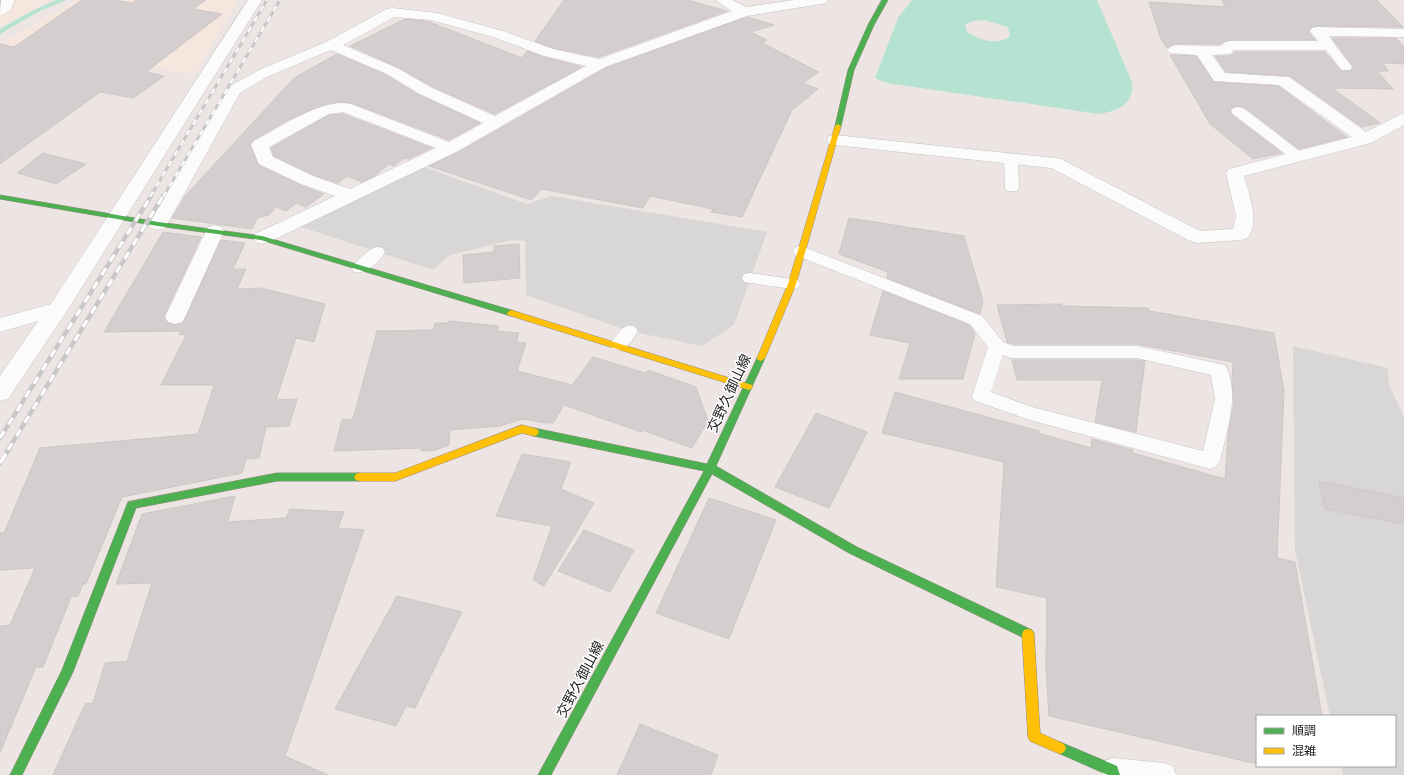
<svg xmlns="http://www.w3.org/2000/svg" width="1404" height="775" viewBox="0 0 1404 775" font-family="'Exo 2','Noto Sans JP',sans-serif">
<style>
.education{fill:#f6e7de}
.religious{fill:#d9d6d6}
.water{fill:#b5e2d1;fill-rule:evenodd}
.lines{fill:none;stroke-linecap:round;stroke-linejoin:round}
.stream{fill:#b5e2d1;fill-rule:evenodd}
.building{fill:#d4cece;stroke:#cfc6c6}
.lane-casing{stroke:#c7c4c3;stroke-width:1}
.street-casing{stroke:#c7c4c3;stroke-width:1}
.fast-casing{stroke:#96887c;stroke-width:1}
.slow-casing{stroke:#96887c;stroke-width:1}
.lane{fill:#fcfbfb;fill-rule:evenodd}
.street{fill:#fcfbfb;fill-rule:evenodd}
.fast{fill:#4caf50;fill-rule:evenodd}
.slow{fill:#ffc107;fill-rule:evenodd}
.rail-far2-casing{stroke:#c9c8c8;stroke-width:3}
.rail-far1-casing{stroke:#c9c8c8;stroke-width:4.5}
.rail-casing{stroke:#c9c8c8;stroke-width:5}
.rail-far2{stroke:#fff;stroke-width:2;stroke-dasharray:6;stroke-linecap:butt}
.rail-far1{stroke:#fff;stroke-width:3;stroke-dasharray:8;stroke-linecap:butt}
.rail{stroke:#fff;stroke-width:3.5;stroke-dasharray:11;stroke-linecap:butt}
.labels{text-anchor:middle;stroke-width:3;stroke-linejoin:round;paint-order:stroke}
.street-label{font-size:14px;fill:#1c1c1c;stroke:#fff}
</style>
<rect width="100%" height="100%" fill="#ece5e4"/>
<g class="education">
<polygon points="0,0 50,0 0,27"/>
<polygon points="76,0 238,0 195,74 119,64 0,106 0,44"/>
</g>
<g class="religious">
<polygon points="424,167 527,204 551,196 767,232 734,325 702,346 629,331 526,295 525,241 512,240 450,255 433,270 298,226"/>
<polygon points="1293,346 1388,368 1389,385 1404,417 1404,775 1343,775 1341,766 1395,766 1395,716 1330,716 1295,550"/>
</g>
<path class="water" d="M912,0H1097L1132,82C1135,104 1118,111 1099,114L887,83L875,78L898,18ZM984,20L1008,27L1010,36C998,46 979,40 967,32L965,25L973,21Z"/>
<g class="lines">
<polygon class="stream" points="57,0 66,0 38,12 0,34 0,29 34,10"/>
</g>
<g class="building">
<polygon points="82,0 114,0 132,3 136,0 206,0 193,9 222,14 146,72 164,76 133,98 100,92 0,164 0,44 14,47"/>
<polygon points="564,0 687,0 727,11 599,57 553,48 535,41"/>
<polygon points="1222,0 1377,0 1403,27 1317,26 1312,27 1308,31 1315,40 1230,40 1225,41 1220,44 1175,44 1167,48 1161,39 1149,2 1225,7"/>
<polygon points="747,17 774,25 751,32 767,40 762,43 819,72 803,83 818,89 792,110 742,217 711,212 713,209 650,196 643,208 542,189 531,200 429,166 457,153 606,68"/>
<polygon points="405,19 427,21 522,58 527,51 544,57 582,67 495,114 433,87 398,67 350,46"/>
<polygon points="1332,38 1396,38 1404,47 1404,64 1382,63 1389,71 1377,71 1393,89 1332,88 1380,123 1362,127 1290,76 1226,72 1215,56 1230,56 1235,52 1325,52 1341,71 1351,71 1353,66"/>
<polygon points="337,54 386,75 419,95 480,123 449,140 352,103 340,102 327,104 288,120 253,140 250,144 258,165 300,185 324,194 306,207 296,203 286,211 276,207 269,215 257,218 252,229 172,218 186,195 294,78"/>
<polygon points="1170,55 1196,56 1214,82 1278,86 1347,137 1299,149 1244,107 1233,107 1230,110 1232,115 1282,153 1253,159 1210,124"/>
<polygon points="343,114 432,148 408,159 404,158 394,166 389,164 373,177 362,182 347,176 338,183 314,175 274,156 271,148 329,115"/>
<polygon points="43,153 86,164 56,184 17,173"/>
<polygon points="849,218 964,236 983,301 980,314 887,278 888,272 839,254"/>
<polygon points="163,232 201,237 164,316 168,323 175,325 183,323 221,240 245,243 233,269 246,269 237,289 261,288 325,304 314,342 296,338 276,400 297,399 289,426 266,427 259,458 246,459 242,473 122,497 86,584 83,584 78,596 71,597 43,667 36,667 0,753 0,626 10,625 35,568 0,570 0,533 4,533 40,448 198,434 214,385 161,385 187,334 179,335 181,331 104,332"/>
<polygon points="519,244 520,278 464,283 463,255 494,252 494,246"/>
<polygon points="883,291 969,325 975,333 963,379 899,379 910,343 870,335"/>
<polygon points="1062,304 1062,306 1148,308 1150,311 1274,333 1284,391 1277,558 1295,562 1322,716 1257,716 1257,764 1049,716 1046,668 1047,598 996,587 1004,462 882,433 895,392 1039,431 1038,433 1091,448 1092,439 1133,450 1133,453 1225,479 1228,435 1234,401 1232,380 1233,362 1137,344 1013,344 1007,342 997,305"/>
<polygon points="449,321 499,326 497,331 519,333 516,342 526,343 517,371 572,385 593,357 645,373 648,370 696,387 708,421 692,448 642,430 641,432 564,405 553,423 546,423 522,419 500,426 450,430 449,445 435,450 421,451 422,448 334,451 342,420 353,419 377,331 433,330 435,323 449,323"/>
<polygon points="1012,360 1137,360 1145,361 1136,432 1095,422 1102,380 1017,380"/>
<polygon points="816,413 867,432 829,508 775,487"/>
<polygon points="522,454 571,462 561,489 594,503 544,586 533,580 552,526 496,516"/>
<polygon points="1319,481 1404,498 1404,524 1325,509"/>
<polygon points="235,496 228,522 286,518 290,509 344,512 338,528 364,530 285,756 328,775 53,775 85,704 93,703 105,663 127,661 152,583 116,584 142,514"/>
<polygon points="709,498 776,520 729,639 656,613"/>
<polygon points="584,530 634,550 610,592 558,571"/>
<polygon points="397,596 462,612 415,708 406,706 396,726 335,709"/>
<polygon points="640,724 718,755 711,775 617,775"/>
</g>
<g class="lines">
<g class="lane-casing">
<g id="lane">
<polygon points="1329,42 1333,43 1350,64 1352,67 1350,70 1342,70 1325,49 1323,46"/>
<polygon points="1238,107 1243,108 1302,153 1304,156 1302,159 1292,159 1233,114 1231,111 1233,108"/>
<polygon points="1011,154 1016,155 1018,158 1019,188 1017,191 1007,191 1005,188 1004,158 1006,155"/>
<path d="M801,246L982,316L1003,342L1013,346H1137L1225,365C1241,394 1226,432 1220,461L1217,466L1210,469L1030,420L975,401L972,396L988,347L970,324L795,255L793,251L795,247ZM1003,355L1011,358H1137L1211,375L1215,399L1203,451L1032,407L991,392Z"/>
<path d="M377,247L383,248L385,252C379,262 366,275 354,272L352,268C357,260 368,249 377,247Z"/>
<polygon points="750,273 792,279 798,280 800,284 798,288 792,289 744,282 742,278 744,274"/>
<path d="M629,325L635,327L638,331C631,341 626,353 613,349L610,345C615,337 620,328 629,325Z"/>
<polygon points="1113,758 1164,763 1173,766 1176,775 1103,775 1101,770 1104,761"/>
</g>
</g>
<g class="street-casing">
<g id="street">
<polygon points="1,0 15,0 10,11 0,16"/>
<polygon points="248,0 262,0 65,314 8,399 0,401 0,376 38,321 0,332 0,318 51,304"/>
<path d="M715,0H732L746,7L794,0H828L826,3L821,4L747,16L605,67L456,152L269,242L262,244L255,242L253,238L255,234L335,196L301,184L259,164L251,145L254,141C279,128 323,97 351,104L449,142L483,123L420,94L387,74L331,50L269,76L240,93L165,228L158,230L151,228L149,224L228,87L259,70L326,42L387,9L392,8L437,13L503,31L553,49L599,59L732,11ZM394,17L431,20L493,37L544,56L586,66L495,116L432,88L397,68L343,45ZM343,112L436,148L350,189L313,176L273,157L269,147L329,114Z"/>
<path d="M1317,27L1404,29V37L1329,36L1336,46L1334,49L1329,50H1234L1230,54L1212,55L1225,73L1289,77L1366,132L1404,113V125L1371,143L1244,176C1249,196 1260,219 1248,238L1241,240L1197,243L1190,241L1051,168L835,145L829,144L827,140L829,136L835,135L1055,158L1061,159L1200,231L1233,229L1236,216L1226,173L1229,169L1352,137L1279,85L1214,81L1197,55L1170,53L1167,50L1170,47L1175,45L1221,46L1225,42L1230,41H1318L1310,31L1312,28Z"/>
<polygon points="215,225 222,227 224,231 185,317 182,322 175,324 168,322 165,317 206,231 208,227"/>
</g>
</g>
<g class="fast-casing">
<g id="fast">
<polygon points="882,0 888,0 874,25 854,70 841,126 840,127 836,127 835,126 848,70 868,25"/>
<polygon points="0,195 158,222 262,236 514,311 515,313 511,316 261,240 158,226 0,199"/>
<polygon points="761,355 765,358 716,466 857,547 1032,630 1034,634 1032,638 1028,639 1024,638 849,553 712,474 551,775 538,775 704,471 534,436 531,435 529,432 531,429 534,428 707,464 757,358"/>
<polygon points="277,473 359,473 362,474 364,477 362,480 359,481 277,481 136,508 73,672 22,775 10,775 62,670 128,502"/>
<polygon points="1060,742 1117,766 1120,775 1108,775 1056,752 1054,748 1056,744"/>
</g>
</g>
<g class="slow-casing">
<g id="slow">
<polygon points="838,124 841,126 796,284 765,358 761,361 758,360 757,358 788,284 835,126"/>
<polygon points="511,310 752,385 753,387 749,390 508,315 507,313"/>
<polygon points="522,425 537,429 539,432 537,435 534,436 522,433 395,481 359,481 356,480 354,477 356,474 359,473 395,473"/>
<polygon points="1028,629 1032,630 1034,634 1040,733 1064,744 1066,748 1064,752 1060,754 1030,741 1028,737 1022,634 1024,630"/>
</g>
</g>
<use href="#lane" class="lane"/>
<use href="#street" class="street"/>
<use href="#fast" class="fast"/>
<use href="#slow" class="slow"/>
<g class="rail-far2-casing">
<g id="rail-far2">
<polyline points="150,197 267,0"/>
<polyline points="163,197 280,0"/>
</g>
</g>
<g class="rail-far1-casing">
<g id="rail-far1">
<polyline points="0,438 151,196"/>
<polyline points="8,450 163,196"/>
</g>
</g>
<g class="rail-casing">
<polyline id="rail" points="0,463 9,449"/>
</g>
<use href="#rail-far2" class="rail-far2"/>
<use href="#rail-far1" class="rail-far1"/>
<use href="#rail" class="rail"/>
</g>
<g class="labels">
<g class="street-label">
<text transform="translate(729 393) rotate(-65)" y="5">交野久御山線</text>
<text transform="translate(580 679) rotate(-62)" y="5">交野久御山線</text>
</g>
</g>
<rect x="1256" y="715" width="140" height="52" fill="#ffffff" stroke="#a4a4a4"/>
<rect x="1264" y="728" width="20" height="6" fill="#4caf50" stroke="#a4a4a4"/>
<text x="1292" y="735" font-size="12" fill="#1c1c1c">順調</text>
<rect x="1264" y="748" width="20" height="6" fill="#ffc107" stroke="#a4a4a4"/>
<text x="1292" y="755" font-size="12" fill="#1c1c1c">混雑</text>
</svg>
